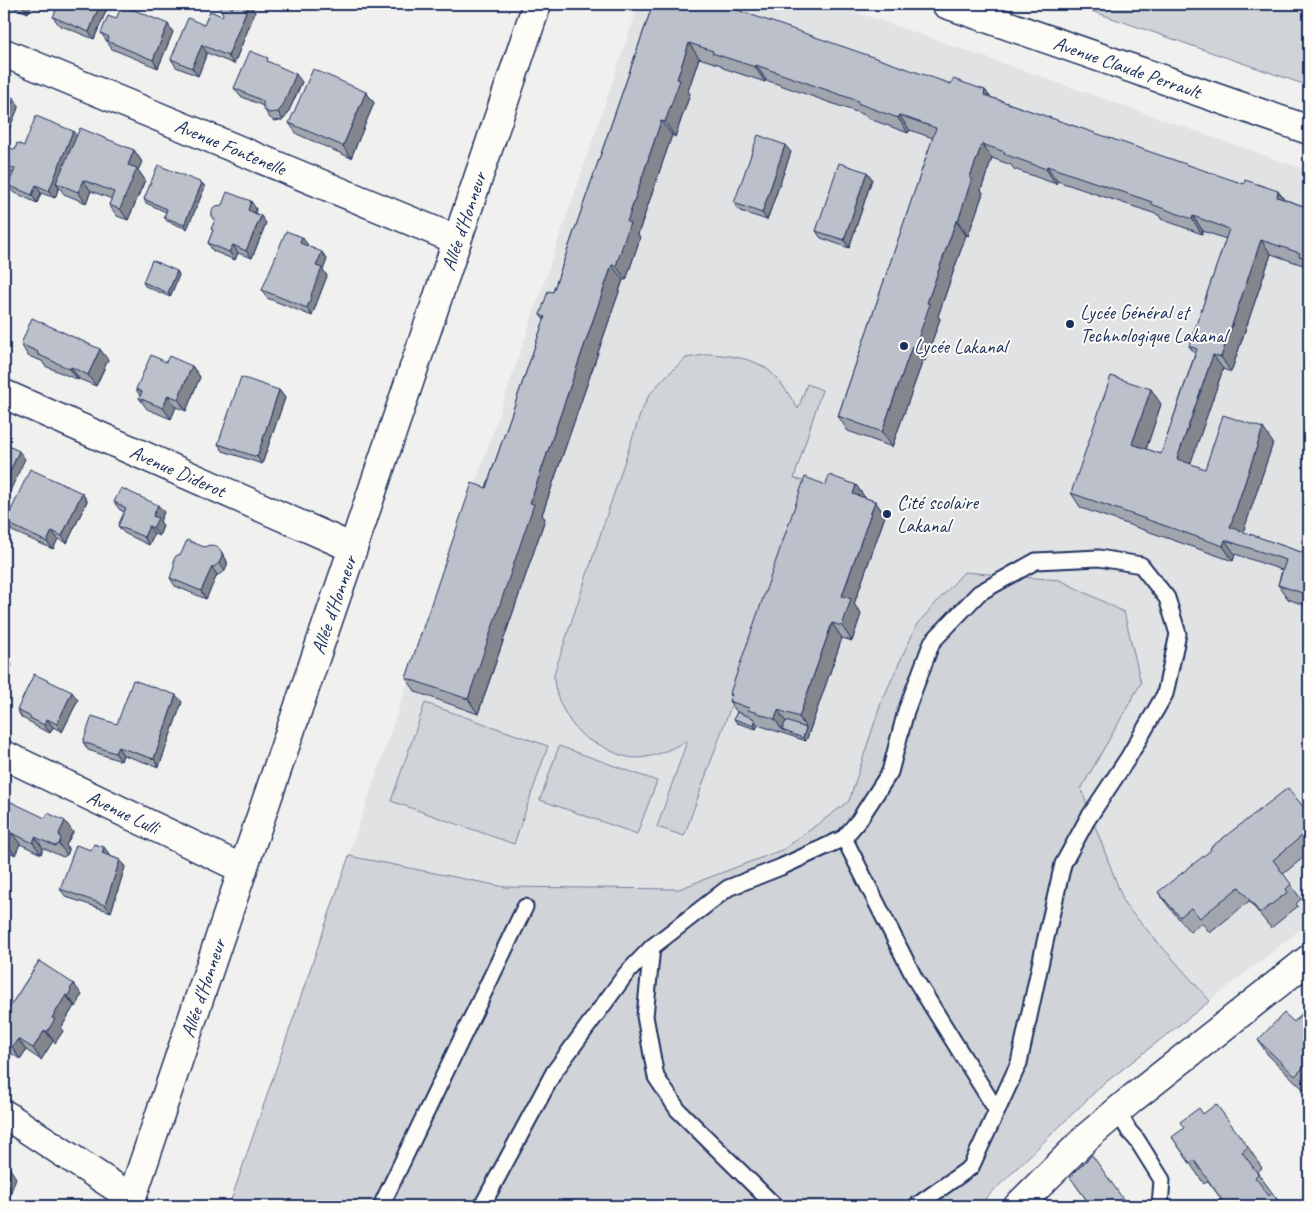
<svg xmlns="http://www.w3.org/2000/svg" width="1313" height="1210" viewBox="0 0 1313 1210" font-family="Caveat,sans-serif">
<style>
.built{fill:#e0e2e3}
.green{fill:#d0d3d8;stroke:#76819b}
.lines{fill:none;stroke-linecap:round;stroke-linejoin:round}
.lane-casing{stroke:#1b2f5e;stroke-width:19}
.street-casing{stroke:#1b2f5e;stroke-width:31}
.secondary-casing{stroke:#1b2f5e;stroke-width:31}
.lane{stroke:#fdfcf7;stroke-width:15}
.street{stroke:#fdfcf7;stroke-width:28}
.secondary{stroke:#fdfcf7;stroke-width:28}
.wall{fill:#a1a5ae;stroke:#1b2f5e}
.shaded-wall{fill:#83868d;stroke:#1b2f5e}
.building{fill:#bbc0ca;stroke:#1b2f5e}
.poi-dot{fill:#1b2f5e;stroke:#fdfcf7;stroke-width:2}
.labels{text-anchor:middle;stroke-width:4;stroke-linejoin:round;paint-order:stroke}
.street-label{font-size:20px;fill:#1b2f5e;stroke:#fdfcf7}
.poi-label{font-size:20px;fill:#1b2f5e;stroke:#fdfcf7;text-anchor:start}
</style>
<rect width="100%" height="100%" fill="#f0f0ee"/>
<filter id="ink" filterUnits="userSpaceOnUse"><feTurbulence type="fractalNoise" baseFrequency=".02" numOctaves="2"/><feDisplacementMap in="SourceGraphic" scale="10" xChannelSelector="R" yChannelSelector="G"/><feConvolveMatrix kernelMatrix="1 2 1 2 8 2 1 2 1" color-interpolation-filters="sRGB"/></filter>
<g filter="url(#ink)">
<polygon class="built" points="639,4 833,4 1309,171 1309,923 1101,1086 978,1206 229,1206"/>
<g class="green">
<polygon points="1071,4 1309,4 1309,86"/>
<path d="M710,354C733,356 758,358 775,376C784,386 791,398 798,409L807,384L822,390L794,478L811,484L684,836L657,827L687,741C670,749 657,757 637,758C625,758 614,753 604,747C598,744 592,742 587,739C570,727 553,696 554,675C555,668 559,660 561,653L641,412L649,395L665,377L686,358Z"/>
<polygon points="964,572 1060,580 1124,612 1141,683 1081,789 1125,905 1210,1001 1101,1086 978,1206 229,1206 349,856 505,887 679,889 784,849 849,801 881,703 917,624"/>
<polygon points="425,703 548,746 514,844 391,801"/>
<polygon points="559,746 657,781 637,834 540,800"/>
</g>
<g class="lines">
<g class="lane-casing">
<g id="lane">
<polyline points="844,838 915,979 997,1111"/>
<polyline points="1118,1111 1129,1131 1137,1140 1162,1180 1160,1206"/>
<polyline points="381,1206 525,907"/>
<polyline points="482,1206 554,1072 626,974 652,947"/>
<polyline points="775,1206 678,1110 656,1077 645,1016 652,947 728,888 781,867 844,838 859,820 890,772 906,711 932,642 979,593 1036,561 1099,558 1141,565 1167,598 1178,634 1165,694 1128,758 1087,820 1063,864 1045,942 1019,1063 971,1167 916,1206"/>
</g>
</g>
<g class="street-casing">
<g id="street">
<path id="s1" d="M4,53L457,240"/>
<path id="s2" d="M4,394L353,548"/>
<path id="s3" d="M4,755L243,869"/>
<polyline points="4,1114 132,1198"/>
</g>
</g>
<g class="secondary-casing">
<g id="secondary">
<path id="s4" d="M946,4L1309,130"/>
<path id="s5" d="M129,1206L243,869L353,548L537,4"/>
<polyline points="1018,1206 1088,1136 1133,1098 1309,959"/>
</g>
</g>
<use href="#lane" class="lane"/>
<use href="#street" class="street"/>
<use href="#secondary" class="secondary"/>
</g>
<g class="wall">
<polygon points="5,4 32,4 28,13"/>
<polygon points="109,4 94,39 59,25 53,17"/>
<polygon points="653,4 951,84 985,90 990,97 1309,208 1309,271 1306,266 1271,254 1231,372 1223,369 1190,464 1205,469 1273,443 1243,532 1309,555 1309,607 1288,599 1278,585 1282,570 1235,554 1233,561 1081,508 1071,493 1161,404 1146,449 1161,454 1195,354 1189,346 1226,239 1203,231 1202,234 1161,219 1159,215 1057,181 1056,184 1014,169 1011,165 992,158 981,190 983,193 968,236 966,235 938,316 940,319 925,361 923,360 892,447 848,431 838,416 933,138 910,130 908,133 867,118 865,115 766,80 765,82 723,68 721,65 699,58 688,91 690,94 675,137 672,135 638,234 640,238 626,280 623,280 542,515 545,519 478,714 416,692 406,678 486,488 544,320 540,315 553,292"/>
<polygon points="232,9 255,12 234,64 207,53 198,76 176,67 171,59 204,25 222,16"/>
<polygon points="116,19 173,32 158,68 112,49 101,33"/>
<polygon points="271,63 302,82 287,115 283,120 274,121 269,117 264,109 263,106 240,96 234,88"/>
<polygon points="366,92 374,103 351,158 297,134 289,123"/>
<polygon points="76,136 134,150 142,162 138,170 145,180 128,220 117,216 109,205 112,199 91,191 86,203 64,194 59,187 55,198 41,193 37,203 13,192 8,185 13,173 9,172 4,164 15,150 24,146"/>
<polygon points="791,152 767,220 740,211 734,203"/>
<polygon points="867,172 872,179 849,248 821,238 816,231"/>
<polygon points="202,183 205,187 187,229 167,221 164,217 166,212 146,203 144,199"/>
<polygon points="256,209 255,213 266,223 252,258 238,253 235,260 213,251 208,243 213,231 211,229"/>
<polygon points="302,237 307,246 327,259 323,270 327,276 317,302 312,316 267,298 262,290"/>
<polygon points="177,271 179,275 170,297 145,286 143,282"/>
<polygon points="21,344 108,360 96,386 79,379 78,380 45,366 42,361 28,356"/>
<polygon points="166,362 192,366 200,377 186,411 176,407 171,419 147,409 139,398 140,396 136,389"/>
<polygon points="279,390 285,398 262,464 223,451 218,444"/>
<polygon points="826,485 856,485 865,498 875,501 885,516 854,604 861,614 852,641 842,638 806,741 758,725 756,729 737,723 734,719 737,712 729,701 731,696 730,693"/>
<polygon points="82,493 87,501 67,543 58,539 53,549 12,531 7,523 10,518 8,517"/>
<polygon points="114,502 164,512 160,521 163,526 159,536 154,534 149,545 124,533 118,526 125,512 120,510"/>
<polygon points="204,547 226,559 227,562 227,565 225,571 220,574 217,575 206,599 175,586 170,578"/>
<polygon points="78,700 62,732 53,727 50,733 35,726 34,724 22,718 17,710"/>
<polygon points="182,702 159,767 123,755 121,761 88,750 83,742 117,724"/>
<polygon points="1309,806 1309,853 1283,874 1301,899 1296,904 1298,906 1271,928 1249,901 1210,933 1202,923 1190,932 1169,907 1158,892"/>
<polygon points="4,808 73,832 66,845 69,850 67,855 63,857 43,848 41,854 20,844 15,855 4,849"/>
<polygon points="110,855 110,856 120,860 125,867 111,912 66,897 60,889"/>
<polygon points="39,961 82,995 78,1000 79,1001 76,1007 74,1006 61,1028 63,1031 55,1043 53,1041 41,1060 26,1050 20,1059 7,1051 4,1045 4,1016"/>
<polygon points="1309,1006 1309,1087 1305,1091 1268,1055 1258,1040 1294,1022"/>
<polygon points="1172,1137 1248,1147 1262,1168 1257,1172 1282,1206 1222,1200 1208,1181 1204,1184"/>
<polygon points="1075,1184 1128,1206 1091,1206"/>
</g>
<g class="shaded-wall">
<polygon points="24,4 32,4 28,13 23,6"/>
<polygon points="100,4 109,4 94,39 89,32"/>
<polygon points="249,4 255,12 234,64 228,56"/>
<polygon points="168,24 173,32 158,68 153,60"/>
<polygon points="689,43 699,58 688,91 690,94 675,137 665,122 677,79"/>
<polygon points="202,45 207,53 198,76 192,68"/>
<polygon points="756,65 766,80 765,82 755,67"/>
<polygon points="296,74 302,82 287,115 283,120 278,112"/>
<polygon points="985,90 996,105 984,95"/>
<polygon points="366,92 374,103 351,158 343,146"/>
<polygon points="14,98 19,106 4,142 4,121"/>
<polygon points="899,115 910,130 908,133 898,118"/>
<polygon points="661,121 672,135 638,234 640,238 626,280 616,266 627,222"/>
<polygon points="73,131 79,139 56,183 59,187 55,198 49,191"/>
<polygon points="982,144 992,158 981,190 983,193 968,236 958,221 970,177"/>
<polygon points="785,145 791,152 767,220 762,213"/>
<polygon points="134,150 142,162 138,170 145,180 128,220 120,209 128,165"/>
<polygon points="1047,166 1057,181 1056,184 1046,169"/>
<polygon points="867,172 872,179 849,248 844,240"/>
<polygon points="83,180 91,191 86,203 78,192"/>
<polygon points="202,183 205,187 187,229 184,225"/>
<polygon points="36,185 41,193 37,203 32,195"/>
<polygon points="1278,191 1289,206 1277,197"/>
<polygon points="251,201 256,209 253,218 248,210"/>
<polygon points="261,216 266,223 252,258 246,251"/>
<polygon points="1193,216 1203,231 1202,234 1192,219"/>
<polygon points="956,221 966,235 938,316 940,319 925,361 915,347 927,303"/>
<polygon points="302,237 308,245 305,250 300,243"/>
<polygon points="1261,240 1271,254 1231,372 1221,357"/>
<polygon points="233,245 238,253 235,260 229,252"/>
<polygon points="322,252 327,259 323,270 327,276 317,302 312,316 307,308 311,295 316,266"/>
<polygon points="612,265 623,280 542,515 545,519 478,714 468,699 530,503"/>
<polygon points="177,271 179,275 170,297 168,293"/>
<polygon points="912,346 923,360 892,447 882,432"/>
<polygon points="100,349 108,360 96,386 88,375"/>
<polygon points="1213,355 1223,369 1187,474 1177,459"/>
<polygon points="192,366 200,377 186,411 178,399"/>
<polygon points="71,367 79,379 78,380 70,369"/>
<polygon points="1151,389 1161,404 1143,459 1132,444"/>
<polygon points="279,390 285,398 262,464 257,457"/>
<polygon points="168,395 176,407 171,419 163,408"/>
<polygon points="1263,428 1273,443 1240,542 1230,527"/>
<polygon points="19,451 25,459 4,504 4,485"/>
<polygon points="856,485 866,499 853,494"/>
<polygon points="82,493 87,501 67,543 62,536"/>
<polygon points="875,501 885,516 854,604 861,614 852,641 842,626 842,596"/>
<polygon points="158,505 164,512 160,521 163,526 159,536 153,528 153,516"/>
<polygon points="149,526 154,534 149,545 144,537"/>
<polygon points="52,531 58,539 53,549 47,542"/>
<polygon points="1225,540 1235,554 1233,561 1223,546"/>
<polygon points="221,551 226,559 227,562 227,565 225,571 219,563"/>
<polygon points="212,567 217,575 206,599 201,591"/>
<polygon points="832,623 842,638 806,741 803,738 806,728 799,717"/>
<polygon points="7,657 12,665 4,682 4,663"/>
<polygon points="72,692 78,700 62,732 57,724"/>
<polygon points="176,695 182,702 159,767 154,759"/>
<polygon points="778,710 788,725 782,730 775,719"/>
<polygon points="47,719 53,727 50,733 44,725"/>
<polygon points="755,721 758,725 756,729 754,726"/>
<polygon points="118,747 123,755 121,761 115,753"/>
<polygon points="65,821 73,832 66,845 69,850 67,855 59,844 59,834"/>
<polygon points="12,833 20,844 15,855 7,843"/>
<polygon points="35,837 43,848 41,854 33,843"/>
<polygon points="104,847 110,855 108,861 102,853"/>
<polygon points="120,860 125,867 111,912 105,905"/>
<polygon points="74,984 82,995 78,1000 79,1001 76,1007 68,996 70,989"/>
<polygon points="66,995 74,1006 61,1028 63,1031 55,1043 47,1032 52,1018"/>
<polygon points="45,1030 53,1041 41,1060 33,1048"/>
<polygon points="18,1039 26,1050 20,1059 12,1047"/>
<polygon points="4,1159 16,1178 6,1206 4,1206"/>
</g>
<g class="building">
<polygon points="59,4 100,4 89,32 53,17"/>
<polygon points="221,4 228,4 232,9 234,4 249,4 228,56 202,45 192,68 171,59 188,18 204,25 210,11 222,16 223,14 220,8"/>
<polygon points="653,4 720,4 951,84 953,79 985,90 984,95 1244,184 1245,180 1278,191 1277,197 1309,208 1309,259 1299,256 1300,253 1261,240 1221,357 1213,355 1177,459 1205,469 1223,415 1263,428 1230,527 1309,555 1309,595 1278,585 1286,560 1225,540 1223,546 1071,493 1111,376 1151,389 1132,444 1161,454 1197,349 1189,346 1229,229 1193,216 1192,219 1151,204 1152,202 1047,166 1046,169 1004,154 1005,152 982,144 970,177 972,178 958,221 956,221 927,303 930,304 915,347 912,346 882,432 838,416 936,128 899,115 898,118 857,103 858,101 756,65 755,67 712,53 713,51 689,43 677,79 680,80 665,122 661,121 627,222 630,223 616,266 612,265 530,503 534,504 468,699 406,678 472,483 486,488 545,317 540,315 548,291 553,292"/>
<polygon points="122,5 168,24 153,60 107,41 109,37 101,33 108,16 116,19"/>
<polygon points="250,51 268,58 267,61 296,74 282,107 278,112 269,113 264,109 263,106 263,101 234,88"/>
<polygon points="313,69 366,92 343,146 289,123"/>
<polygon points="4,94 14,98 4,121"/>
<polygon points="36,116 73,131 49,191 36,185 32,195 8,185 15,169 4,164 11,148 15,150 17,143 24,146"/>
<polygon points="80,128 134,150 128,165 137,168 120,209 109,205 114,192 83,180 78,192 56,183"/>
<polygon points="758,135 785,145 762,213 734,203"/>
<polygon points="839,163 867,172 844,240 816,231"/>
<polygon points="158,165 202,183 184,225 164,217 167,209 144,199"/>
<polygon points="227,192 251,201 248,210 261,216 246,251 233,245 229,252 208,243 213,230 211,229 215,220 212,216 212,210 216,206 222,205"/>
<polygon points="286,231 302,237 300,243 322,252 316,266 322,268 311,295 312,295 307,308 262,290"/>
<polygon points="152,260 177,271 168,293 143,282"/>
<polygon points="32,318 100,349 88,375 71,367 70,369 37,354 38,352 21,344"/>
<polygon points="151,355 166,362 169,356 192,366 178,399 168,395 163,408 139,398 142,392 136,389"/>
<polygon points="241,377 279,390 257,457 218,444"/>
<polygon points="4,444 19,451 4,485"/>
<polygon points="30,469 82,493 62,536 52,531 47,542 7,523 10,517 8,517"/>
<polygon points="829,475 856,485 853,494 875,501 842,596 851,599 842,626 832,623 799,717 778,710 775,719 748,710 749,708 729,701 732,694 730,693 805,477 826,485"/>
<polygon points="121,488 158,505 153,516 158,518 153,528 149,526 144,537 118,526 126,508 114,502"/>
<polygon points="187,540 204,547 210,545 217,546 221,551 222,554 222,557 219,563 214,567 212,567 201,591 170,578 174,567 174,559 176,556 181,554"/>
<polygon points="4,655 7,657 4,663"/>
<polygon points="34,674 72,692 57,724 47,719 44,725 30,718 31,717 17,710"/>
<polygon points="133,680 176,695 154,759 118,747 115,753 83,742 92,716 117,724"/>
<polygon points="737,712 753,718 755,721 754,726 734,719"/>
<polygon points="786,721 806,728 803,738 782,730"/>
<polygon points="1288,788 1305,809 1309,806 1309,830 1273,860 1291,884 1286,889 1288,892 1260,913 1239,887 1200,918 1191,908 1180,917 1158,892 1211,850 1210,848"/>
<polygon points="7,800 45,818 48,813 65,821 59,834 61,839 59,844 55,846 35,837 33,843 12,833 7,843 4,842 4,808"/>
<polygon points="94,844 104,847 102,853 120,860 105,905 60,889 76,845 91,850"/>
<polygon points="39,961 74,984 70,989 71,990 68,996 66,995 52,1018 55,1019 47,1032 45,1030 33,1048 18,1039 12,1047 4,1042 4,1032 5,1030 4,1030 4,1016"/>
<polygon points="1309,1006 1309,1062 1295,1076 1258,1040 1284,1013 1294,1022"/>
<polygon points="1216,1104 1248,1147 1242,1152 1258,1174 1255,1177 1269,1196 1272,1193 1282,1206 1221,1206 1218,1202 1222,1200 1194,1160 1190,1163 1172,1137 1184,1128 1180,1122 1199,1108 1203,1114"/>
<polygon points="1092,1155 1128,1206 1107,1206 1104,1202 1098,1206 1091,1206 1070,1177"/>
<polygon points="4,1159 6,1163 4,1169"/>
</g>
</g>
<g class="poi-dot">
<circle cx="1070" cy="324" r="5"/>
<circle cx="904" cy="346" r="5"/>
<circle cx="887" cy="514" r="5"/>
</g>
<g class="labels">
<g class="street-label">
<text dy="7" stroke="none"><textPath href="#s4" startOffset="192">Avenue Claude Perrault</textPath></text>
<text dy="7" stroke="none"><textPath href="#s1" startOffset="245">Avenue Fontenelle</textPath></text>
<text dy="7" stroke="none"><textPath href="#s5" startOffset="1040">Allée d'Honneur</textPath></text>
<text dy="7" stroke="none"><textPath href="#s2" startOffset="190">Avenue Diderot</textPath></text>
<text dy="7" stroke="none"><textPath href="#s5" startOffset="635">Allée d'Honneur</textPath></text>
<text dy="7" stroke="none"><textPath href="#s3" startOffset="132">Avenue Lulli</textPath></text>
<text dy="7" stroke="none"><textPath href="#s5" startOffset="230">Allée d'Honneur</textPath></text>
</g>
<g class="poi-label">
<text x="1080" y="319">Lycée Général et<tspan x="1080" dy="23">Technologique Lakanal</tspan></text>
<text x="914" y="353">Lycée Lakanal</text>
<text x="897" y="509">Cité scolaire<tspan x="897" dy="23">Lakanal</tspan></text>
</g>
</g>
<rect width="1313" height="1210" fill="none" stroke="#fdfcf7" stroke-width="20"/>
<rect x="10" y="10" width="1293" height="1190" fill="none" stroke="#1b2f5e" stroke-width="2" filter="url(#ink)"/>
</svg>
